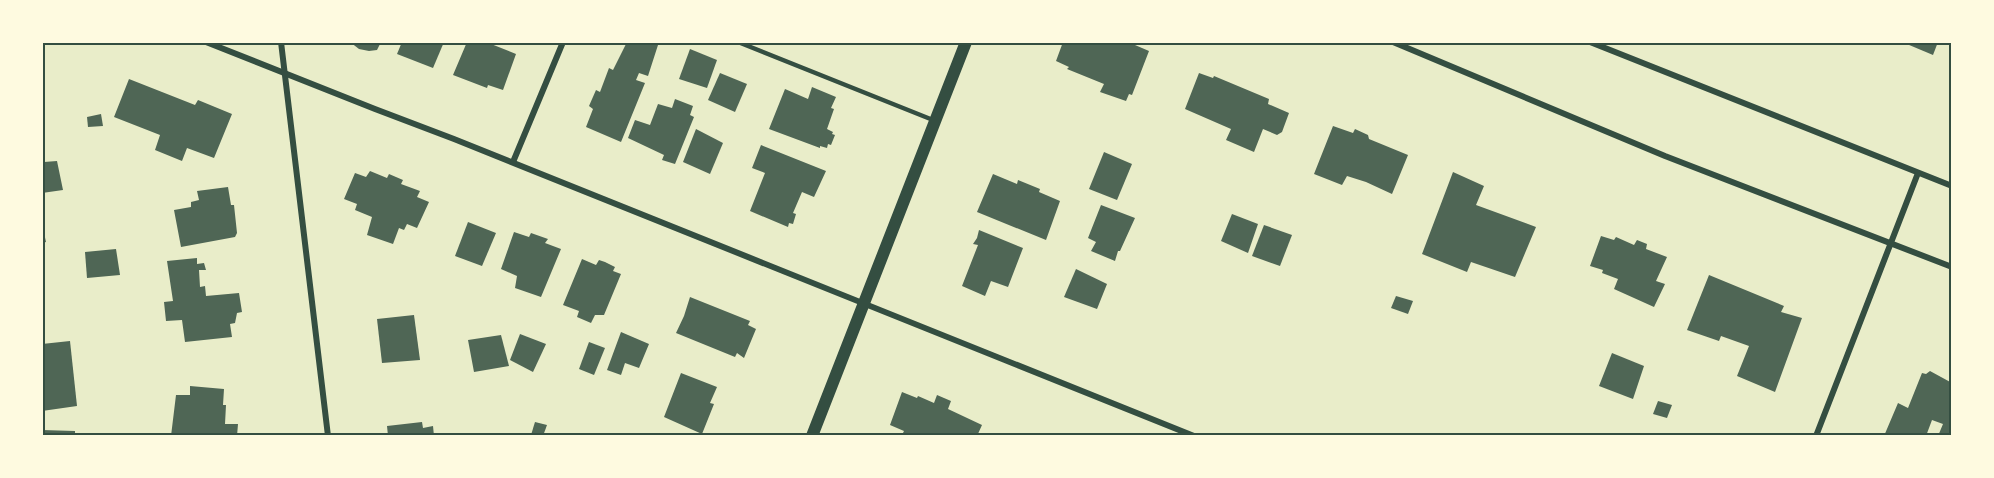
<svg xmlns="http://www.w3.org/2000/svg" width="1994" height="478" viewBox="0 0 1994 478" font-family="'Work Sans',sans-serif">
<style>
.building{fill:#4f6655}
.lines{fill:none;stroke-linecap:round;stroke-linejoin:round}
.service{stroke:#344e41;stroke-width:4.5}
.minor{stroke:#344e41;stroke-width:6}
.secondary{stroke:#344e41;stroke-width:12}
.neatline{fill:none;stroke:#344e41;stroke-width:2}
</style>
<rect width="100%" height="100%" fill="#e9edc9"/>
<g class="building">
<polygon points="350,42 381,42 377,50 369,51 359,49"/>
<polygon points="402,42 444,42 433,68 397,54"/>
<polygon points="467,42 486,42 516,54 503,90 488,85 487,88 453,75"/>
<polygon points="627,42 651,42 658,45 648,76 639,73 636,80 645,83 621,142 586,127 593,109 589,106 596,90 600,92 609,68 613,70"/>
<polygon points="1063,42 1128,42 1149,51 1132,95 1129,94 1126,101 1100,92 1104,84 1067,69 1069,67 1056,61"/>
<polygon points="1902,42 1938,42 1933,55"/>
<polygon points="690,49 717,60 707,88 679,79"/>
<polygon points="720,73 747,84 735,112 708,100"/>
<polygon points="1199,73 1213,78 1214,76 1269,99 1268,104 1289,113 1282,132 1277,135 1263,129 1254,152 1226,140 1231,129 1185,109"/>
<polygon points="129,79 195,105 198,100 232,114 214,158 187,148 182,161 155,150 160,135 114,117"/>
<polygon points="812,87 836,97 831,108 834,109 827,129 833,132 832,134 835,135 831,145 828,144 827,148 820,146 820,148 769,129 785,89 808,99"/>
<polygon points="675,99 693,106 690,115 694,117 675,164 662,160 664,155 628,138 635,120 650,125 658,104 672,108"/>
<polygon points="101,114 103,126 88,127 87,117"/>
<polygon points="1333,126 1353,133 1355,129 1368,135 1369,139 1408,155 1392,194 1366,182 1347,176 1342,185 1314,174"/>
<polygon points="696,129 723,143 710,174 683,162"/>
<polygon points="761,145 826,171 814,197 802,192 793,213 796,214 793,224 789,223 788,227 750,211 765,173 752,168"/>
<polygon points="1104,152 1132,164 1117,200 1089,189"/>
<polygon points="57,161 63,190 42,193 42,172 45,172 44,162"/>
<polygon points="370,171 387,178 389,174 403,180 401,184 420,191 417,197 429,202 417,228 407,224 404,230 399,228 393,244 367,235 372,217 355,210 357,204 344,199 355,173 366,177"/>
<polygon points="1453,172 1484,186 1476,205 1536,227 1515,277 1471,262 1467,272 1422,254"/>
<polygon points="993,174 1017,184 1018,180 1040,189 1039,192 1060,201 1046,240 977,212"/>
<polygon points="228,187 231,205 234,205 237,233 235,237 181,247 174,210 191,207 191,202 199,200 197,191"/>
<polygon points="1101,205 1135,218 1120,251 1118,251 1115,261 1091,251 1096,242 1088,238"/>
<polygon points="1232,214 1258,224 1248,253 1221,241"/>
<polygon points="468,222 496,233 482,266 455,256"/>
<polygon points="42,224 46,242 42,243"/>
<polygon points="1264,225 1292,235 1280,266 1252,256"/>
<polygon points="979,230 1023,248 1008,287 991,281 985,296 962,286 978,245 973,244 977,238"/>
<polygon points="514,232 529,237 531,233 548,239 545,243 561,249 541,297 515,288 517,276 501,269"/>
<polygon points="1601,236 1614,240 1616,237 1634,245 1637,240 1647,244 1646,249 1667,257 1656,281 1665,284 1654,307 1614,289 1618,279 1602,273 1603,270 1590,266"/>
<polygon points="116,249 120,275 87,278 85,252"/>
<polygon points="197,258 197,264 204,263 206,270 199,270 200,287 205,286 206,296 239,293 242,312 237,313 235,323 230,324 232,337 185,342 182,320 166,321 164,302 173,301 167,261"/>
<polygon points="582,259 596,265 599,260 605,262 615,267 613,271 621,274 604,315 595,315 591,323 577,317 579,311 563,305"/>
<polygon points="1076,269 1107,284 1097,309 1064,297"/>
<polygon points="1709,275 1784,306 1781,312 1802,318 1775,392 1737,376 1749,346 1721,336 1719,341 1687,330"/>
<polygon points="1396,296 1413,301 1408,314 1391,308"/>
<polygon points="690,297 750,321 748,325 756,329 744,358 737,353 735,357 676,333 684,316"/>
<polygon points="414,315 420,360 382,363 377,319"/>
<polygon points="621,332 649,344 639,368 625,363 621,375 607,370"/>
<polygon points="520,334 546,344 533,372 510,360"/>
<polygon points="501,335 509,366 474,372 468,340"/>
<polygon points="70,341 77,406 42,411 42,344"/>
<polygon points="589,342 605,348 594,375 579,369"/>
<polygon points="1612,353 1644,366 1633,399 1599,386"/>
<polygon points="1930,371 1952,383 1952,436 1938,436 1943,424 1932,420 1926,436 1884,436 1898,403 1908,408 1922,373 1926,374"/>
<polygon points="681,373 717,387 710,403 714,404 702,434 664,417"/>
<polygon points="190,386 224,389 223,405 226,405 225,424 238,424 237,436 171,436 176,395 190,395"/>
<polygon points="902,392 917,398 918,396 934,403 937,395 951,401 948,409 982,425 977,436 910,436 903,433 904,431 890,425"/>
<polygon points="1658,401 1672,405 1667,418 1653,414"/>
<polygon points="422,422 423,428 433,426 434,436 388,436 387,426"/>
<polygon points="535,422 547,425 543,436 531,435"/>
<polygon points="42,430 75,431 75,436 42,436"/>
</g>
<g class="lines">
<polyline class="service" points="738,42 933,120"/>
<g class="minor">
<polyline points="206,42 375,109 454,139 1194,436"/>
<polyline points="281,42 328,436"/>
<polyline points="1393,42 1665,156 1952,267"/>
<polyline points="1590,42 1952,186"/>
<polyline points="513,162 563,42"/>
<polyline points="1816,436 1918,173"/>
</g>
<polyline class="secondary" points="812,436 966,42"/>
</g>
<rect width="1994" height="478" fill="none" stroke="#fefae0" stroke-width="87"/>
<rect x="44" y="44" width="1906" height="390" class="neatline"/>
</svg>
